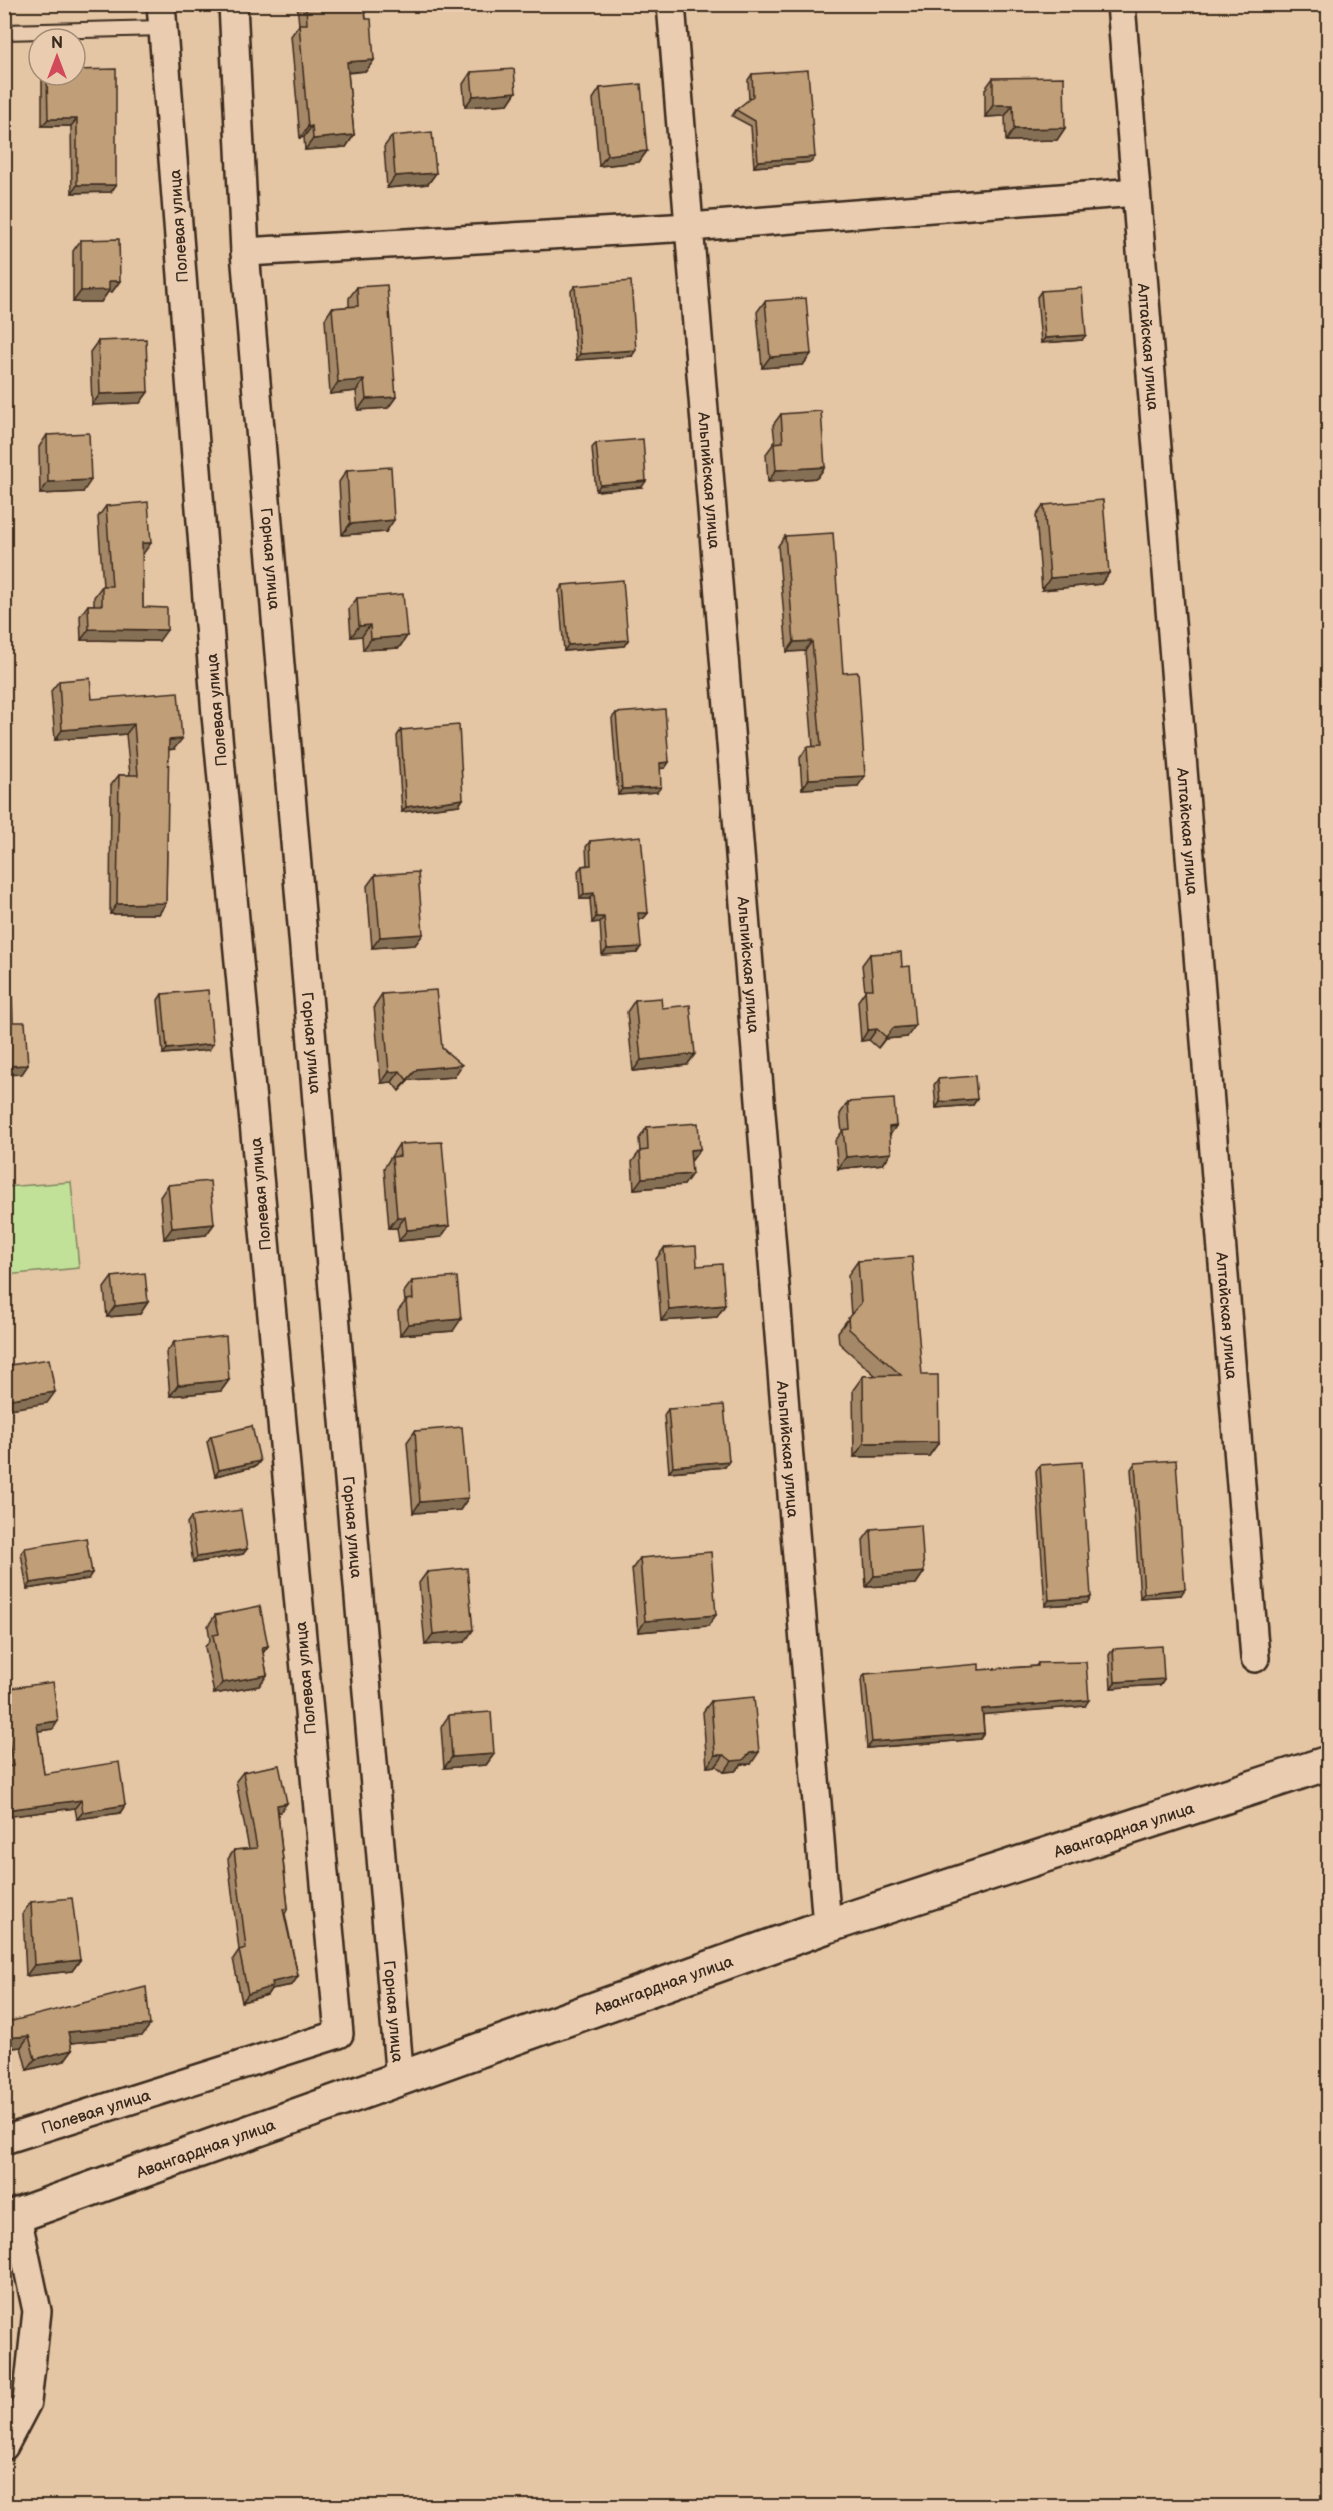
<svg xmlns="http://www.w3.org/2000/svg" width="1333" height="2511" viewBox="0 0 1333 2511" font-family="'Balsamiq Sans',sans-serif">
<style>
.green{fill:#c1e199;stroke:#7e865c;stroke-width:1.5}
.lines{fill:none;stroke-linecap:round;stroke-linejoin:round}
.service-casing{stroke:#3b2a1e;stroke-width:18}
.minor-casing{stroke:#3b2a1e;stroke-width:32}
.secondary-casing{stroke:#3b2a1e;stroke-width:38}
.service{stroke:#eacdb0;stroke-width:14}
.minor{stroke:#eacdb0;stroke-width:27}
.secondary{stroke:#eacdb0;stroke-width:33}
.wall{fill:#a58867;stroke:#3b2a1e;stroke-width:1.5}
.shaded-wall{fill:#866f54;stroke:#3b2a1e;stroke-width:1.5}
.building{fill:#c09e78;stroke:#3b2a1e;stroke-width:1.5}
.labels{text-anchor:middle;stroke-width:4.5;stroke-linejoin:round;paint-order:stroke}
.street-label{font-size:16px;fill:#3b2a1e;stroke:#eacdb0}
</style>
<rect width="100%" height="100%" fill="#e4c5a4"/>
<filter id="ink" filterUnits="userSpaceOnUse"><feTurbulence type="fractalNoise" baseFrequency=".0167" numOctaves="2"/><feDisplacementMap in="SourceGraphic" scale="12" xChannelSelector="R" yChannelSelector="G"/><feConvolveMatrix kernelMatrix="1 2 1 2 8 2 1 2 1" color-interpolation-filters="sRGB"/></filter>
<g filter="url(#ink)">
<polygon class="green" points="71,1182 79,1268 5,1275 5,1187"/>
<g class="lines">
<g class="service-casing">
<polyline id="service" points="4,32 163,28"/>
</g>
<g class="minor-casing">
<g id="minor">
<path id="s1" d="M233,4L245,252L400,2081"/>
<path id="s2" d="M671,4L827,1926"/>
<path id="s3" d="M1121,4L1255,1658"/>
<polyline points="245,252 690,227 1136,192"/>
<path id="s4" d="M4,2140L339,2034L216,715L161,4"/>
<polyline points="4,2446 27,2402 37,2311 17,2216"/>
</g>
</g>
<g class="secondary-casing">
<g id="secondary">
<path id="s5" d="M4,2220L827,1926L1328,1763"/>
</g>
</g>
<use href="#service" class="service"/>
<use href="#minor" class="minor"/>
<use href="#secondary" class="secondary"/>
</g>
<g class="wall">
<polygon points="297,4 364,4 366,19 374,60 366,71 348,73 354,135 346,147 305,150 304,137 300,138 291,36 299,25"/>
<polygon points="471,72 516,92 508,104 465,107 463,84"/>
<polygon points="752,74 811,162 754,167 751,126 732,116 736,110 749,100 748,80"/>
<polygon points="43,75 75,75 116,185 111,192 72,193 71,126 42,126 42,77"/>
<polygon points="993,78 1065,128 1057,140 1006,141 1005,116 985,117 985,89"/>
<polygon points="600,88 647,151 639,162 599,166 593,99"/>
<polygon points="392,136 436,173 428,184 387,188 384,147"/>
<polygon points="81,240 120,281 112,292 108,292 101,302 73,302 73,251"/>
<polygon points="575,286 632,356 576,360 571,291"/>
<polygon points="357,287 396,397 388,408 358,410 356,391 330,394 325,319 332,308 349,307 349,298"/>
<polygon points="1041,291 1082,340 1041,343 1037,297"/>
<polygon points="765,301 811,354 803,365 762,368 757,312"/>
<polygon points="98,341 148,392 140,403 92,405 90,352"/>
<polygon points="781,414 825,467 817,478 768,482 766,454 774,443 775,443 773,425"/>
<polygon points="47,435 83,492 40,494 39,447"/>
<polygon points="596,443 642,487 596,491 592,448"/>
<polygon points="347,470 386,532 342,535 339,482"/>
<polygon points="1044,505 1109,573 1101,584 1042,590 1036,516"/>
<polygon points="106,506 143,554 142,554 143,607 159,641 81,640 80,616 88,605 94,605 94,597 102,586 103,586 98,517"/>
<polygon points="785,536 843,673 858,786 802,789 800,758 807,747 813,747 805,651 787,652 778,546"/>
<polygon points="563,585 628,640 624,646 564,651 559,591"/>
<polygon points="357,598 407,636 399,648 363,650 362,636 351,637 349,609"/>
<polygon points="59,681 92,699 174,749 168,750 166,903 159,914 110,914 111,785 119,775 130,775 126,734 55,740 51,691"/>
<polygon points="616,713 669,762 665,768 660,768 657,792 618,795 612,718"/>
<polygon points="401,730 463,799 459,805 402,812 397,736"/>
<polygon points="590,841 648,913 643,919 639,919 637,953 602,955 600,922 592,923 590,899 580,899 578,871 582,866 587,865 586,847"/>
<polygon points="375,875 423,934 415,945 372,948 367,886"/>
<polygon points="870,954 907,1037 885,1039 878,1048 869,1040 861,1041 858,1001 865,991 862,965"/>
<polygon points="162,994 209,1050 163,1054 158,1000"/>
<polygon points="382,994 442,1048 454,1077 409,1080 399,1091 392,1082 381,1083 374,1006"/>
<polygon points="635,1000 662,1008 695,1054 687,1065 633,1071 627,1012"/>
<polygon points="938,1079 977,1099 973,1105 936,1108 934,1085"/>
<polygon points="848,1102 896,1126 889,1135 891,1153 883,1164 838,1169 835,1141 842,1132 840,1114"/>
<polygon points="647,1127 700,1149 692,1160 691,1160 684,1185 634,1189 632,1162 640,1151 639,1139"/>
<polygon points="399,1144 449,1226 441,1237 399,1241 397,1228 389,1228 384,1168"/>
<polygon points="168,1185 214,1224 206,1235 164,1239 160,1197"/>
<polygon points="664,1248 697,1266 725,1305 717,1317 661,1321 656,1259"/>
<polygon points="858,1261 922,1375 939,1442 929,1456 854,1457 853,1390 863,1376 876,1376 839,1343 838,1332 851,1315 848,1275"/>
<polygon points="112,1277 148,1302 140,1314 107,1317 104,1288"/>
<polygon points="412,1281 453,1331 400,1335 398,1311 405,1302 404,1292"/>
<polygon points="174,1342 229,1380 221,1391 170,1396 166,1353"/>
<polygon points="668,1409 729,1461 725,1467 669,1472 664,1415"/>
<polygon points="415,1431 468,1498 460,1510 413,1513 407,1442"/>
<polygon points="211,1436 260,1461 256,1466 215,1476 207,1442"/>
<polygon points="1135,1463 1181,1595 1140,1598 1131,1469"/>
<polygon points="1040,1465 1087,1603 1045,1606 1036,1471"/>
<polygon points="191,1517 247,1549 243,1554 193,1563 187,1523"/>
<polygon points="871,1529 924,1572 916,1584 866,1587 863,1540"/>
<polygon points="25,1548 88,1579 27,1589 21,1553"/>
<polygon points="640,1558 708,1626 638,1632 632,1569"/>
<polygon points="427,1572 465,1642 425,1645 419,1583"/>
<polygon points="215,1615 268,1646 263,1653 267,1675 259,1686 214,1694 205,1647 210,1640 208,1626"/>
<polygon points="1113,1649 1164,1679 1160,1685 1111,1688 1109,1655"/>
<polygon points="1038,1663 1085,1706 983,1714 984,1733 980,1739 867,1748 861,1680 865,1674 979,1670 1036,1666"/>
<polygon points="4,1689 53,1729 38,1731 44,1774 125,1805 120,1813 77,1819 75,1808 4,1817 4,1767 6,1767 4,1756"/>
<polygon points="711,1701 751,1764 742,1764 735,1771 724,1772 716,1766 707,1767 703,1712"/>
<polygon points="449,1715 494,1754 486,1765 444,1768 441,1727"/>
<polygon points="243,1772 287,1803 280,1812 278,1813 288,1908 285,1914 298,1976 292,1985 271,1989 267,1995 242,2002 233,1959 239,1950 228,1859 234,1850 249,1849 236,1781"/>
<polygon points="31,1902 80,1960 72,1971 26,1976 23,1913"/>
<polygon points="4,2023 142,2036 70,2043 72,2050 64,2061 27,2070 21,2047 4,2049"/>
</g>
<g class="shaded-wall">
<polygon points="374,60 366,71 339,73 347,62"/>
<polygon points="516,92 508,104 465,107 473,96"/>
<polygon points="993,105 1013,105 1005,116 985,117"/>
<polygon points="48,119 77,119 71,126 42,126"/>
<polygon points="312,126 304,137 300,138 308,127"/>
<polygon points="1065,128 1057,140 1006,141 1014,129"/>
<polygon points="354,135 346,147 305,150 313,139"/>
<polygon points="647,151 639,162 599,166 607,155"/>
<polygon points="815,157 811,162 754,167 758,161"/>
<polygon points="436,173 428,184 387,188 395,176"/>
<polygon points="77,185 116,185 111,192 72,193"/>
<polygon points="109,281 120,281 112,292 108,292 101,302 73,302 81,291"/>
<polygon points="1086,335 1082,340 1041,343 1045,338"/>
<polygon points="636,350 632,356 576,360 580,354"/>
<polygon points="811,354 803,365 762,368 770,357"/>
<polygon points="364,380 356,391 330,394 338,382"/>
<polygon points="148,392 140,403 92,405 100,394"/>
<polygon points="396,397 388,408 358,410 366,399"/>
<polygon points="825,467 817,478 768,482 776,470"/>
<polygon points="91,480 83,492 40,494 48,482"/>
<polygon points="646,481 642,487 596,491 600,485"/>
<polygon points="394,520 386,532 342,535 350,524"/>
<polygon points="142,543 151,543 143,554 134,555"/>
<polygon points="1109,573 1101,584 1042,590 1050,578"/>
<polygon points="370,625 362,636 351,637 359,626"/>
<polygon points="89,629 167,630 159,641 81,640"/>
<polygon points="407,636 399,648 363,650 371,639"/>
<polygon points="628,640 624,646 564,651 568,645"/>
<polygon points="812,641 805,651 787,652 794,642"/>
<polygon points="134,724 126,734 55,740 62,730"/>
<polygon points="182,739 174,749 161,750 169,740"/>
<polygon points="669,762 665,768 656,769 660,763"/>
<polygon points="865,776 858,786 802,789 809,779"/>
<polygon points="661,787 657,792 618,795 622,789"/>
<polygon points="463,799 459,805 402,812 406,807"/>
<polygon points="594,893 590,899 580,899 584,894"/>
<polygon points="166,903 159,914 110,914 117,904"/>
<polygon points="638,913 648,913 643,919 634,919"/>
<polygon points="596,917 604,917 600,922 592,923"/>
<polygon points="423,934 415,945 372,948 380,937"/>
<polygon points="641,947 637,953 602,955 607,949"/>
<polygon points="915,1026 907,1037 885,1039 878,1048 893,1028"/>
<polygon points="877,1029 869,1040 861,1041 868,1030"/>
<polygon points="213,1044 209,1050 163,1054 167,1049"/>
<polygon points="695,1054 687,1065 633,1071 641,1060"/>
<polygon points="28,1065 22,1074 4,1075 4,1066"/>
<polygon points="462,1065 454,1077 409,1080 399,1091 407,1080 417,1069"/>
<polygon points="400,1071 392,1082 381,1083 389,1072"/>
<polygon points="977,1099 973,1105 936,1108 940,1102"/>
<polygon points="896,1126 888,1138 889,1127"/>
<polygon points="700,1149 692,1160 682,1161 690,1150"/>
<polygon points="891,1153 883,1164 838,1169 846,1157"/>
<polygon points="692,1174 684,1185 634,1189 642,1178"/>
<polygon points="397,1217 405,1217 397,1228 389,1228"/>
<polygon points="214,1224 206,1235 164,1239 172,1228"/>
<polygon points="449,1226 441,1237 399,1241 407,1230"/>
<polygon points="148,1302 140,1314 107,1317 115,1306"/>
<polygon points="725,1305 717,1317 661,1321 669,1310"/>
<polygon points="461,1319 453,1331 400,1335 408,1324"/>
<polygon points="229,1380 221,1391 170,1396 178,1385"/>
<polygon points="55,1392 47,1403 4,1410 4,1400"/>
<polygon points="939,1442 929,1456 854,1457 864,1443"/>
<polygon points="260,1461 256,1466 215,1476 219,1470"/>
<polygon points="729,1461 725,1467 669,1472 673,1466"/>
<polygon points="468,1498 460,1510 413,1513 420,1502"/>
<polygon points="247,1549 243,1554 193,1563 197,1557"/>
<polygon points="924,1572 916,1584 866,1587 874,1576"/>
<polygon points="92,1573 88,1579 27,1589 31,1583"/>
<polygon points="1185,1589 1181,1595 1140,1598 1144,1593"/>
<polygon points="1091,1597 1087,1603 1045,1606 1049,1600"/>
<polygon points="716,1615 708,1626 638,1632 645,1621"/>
<polygon points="473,1630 465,1642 425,1645 433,1634"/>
<polygon points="268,1646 260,1657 262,1647"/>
<polygon points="267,1675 259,1686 214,1694 222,1683"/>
<polygon points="1164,1679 1160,1685 1111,1688 1115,1682"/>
<polygon points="1089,1700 1085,1706 978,1715 982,1709"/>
<polygon points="58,1721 53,1729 31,1732 37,1724"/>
<polygon points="984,1733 980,1739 867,1748 872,1742"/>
<polygon points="759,1752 751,1764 742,1764 735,1771 724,1772 732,1761 750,1753"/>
<polygon points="494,1754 486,1765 444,1768 452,1757"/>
<polygon points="715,1755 724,1755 716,1766 707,1767"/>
<polygon points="81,1800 75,1808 4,1817 5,1810"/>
<polygon points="287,1803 280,1812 270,1814 277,1805"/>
<polygon points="125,1805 120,1813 77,1819 83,1812"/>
<polygon points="80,1960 72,1971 26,1976 34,1965"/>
<polygon points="298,1976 292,1985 271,1989 267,1995 242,2002 248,1994 272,1982"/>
<polygon points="150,2025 142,2036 60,2044 68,2032"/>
<polygon points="29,2036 21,2047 4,2049 4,2038"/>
<polygon points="72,2050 64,2061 27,2070 35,2059"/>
</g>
<g class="building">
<polygon points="306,4 364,4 366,19 371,19 374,60 347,62 354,135 313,139 312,126 308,127 299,24 307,24"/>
<polygon points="116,69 116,185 77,185 77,119 48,119 47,75 75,75 75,70"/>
<polygon points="514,69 516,92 473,96 471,72"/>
<polygon points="808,70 815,157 758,161 755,121 736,110 753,96 752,74"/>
<polygon points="1064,77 1065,128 1014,129 1013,105 993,105 993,78"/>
<polygon points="641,84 647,151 607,155 600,88"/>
<polygon points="432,132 436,173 395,176 392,136"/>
<polygon points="119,239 120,281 109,281 109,290 81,291 81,240"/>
<polygon points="631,281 636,350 580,354 575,286"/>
<polygon points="387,285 396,397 366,399 364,380 338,382 332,308 358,306 357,287"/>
<polygon points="1082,288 1086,335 1045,338 1041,291"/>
<polygon points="806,298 811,354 770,357 765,301"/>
<polygon points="146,339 148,392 100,394 98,341"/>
<polygon points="821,411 825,467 776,470 774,443 783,442 781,414"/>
<polygon points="89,433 91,480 48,482 47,435"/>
<polygon points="643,439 646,481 600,485 596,443"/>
<polygon points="391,467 394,520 350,524 347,470"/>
<polygon points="1103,500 1109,573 1050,578 1044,505"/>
<polygon points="148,502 151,543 142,543 143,607 167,608 167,630 89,629 88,605 102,605 102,586 112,586 106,506"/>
<polygon points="833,533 843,673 858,672 865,776 809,779 807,747 821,746 812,641 794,642 785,536"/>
<polygon points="623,580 628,640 568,645 563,585"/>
<polygon points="403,594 407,636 371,639 370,625 359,626 357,598"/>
<polygon points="90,678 92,699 178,692 182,739 169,740 166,903 117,904 119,775 138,775 134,724 62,730 59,681"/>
<polygon points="665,709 669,762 660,763 661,787 622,789 616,713"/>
<polygon points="459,725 463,799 406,807 401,730"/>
<polygon points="641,836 648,913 638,913 641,947 607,949 604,917 596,917 594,893 584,894 582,866 591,865 590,841"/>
<polygon points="418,872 423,934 380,937 375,875"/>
<polygon points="4,941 10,941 13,1022 25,1022 28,1065 4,1066"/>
<polygon points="901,952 902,967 910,966 915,1026 893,1028 886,1037 877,1029 868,1030 865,989 873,989 870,954"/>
<polygon points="208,990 213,1044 167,1049 162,994"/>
<polygon points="436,990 442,1048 462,1065 417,1069 407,1080 400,1071 389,1072 382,994"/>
<polygon points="661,998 662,1008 690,1005 695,1054 641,1060 635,1000"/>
<polygon points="975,1076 977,1099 940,1102 938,1079"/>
<polygon points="894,1099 896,1126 889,1127 891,1153 846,1157 843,1130 850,1129 848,1102"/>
<polygon points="698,1123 700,1149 690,1150 692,1174 642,1178 640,1151 648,1150 647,1127"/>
<polygon points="442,1142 449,1226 407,1230 405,1217 397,1217 392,1157 400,1156 399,1144"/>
<polygon points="210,1181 214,1224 172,1228 168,1185"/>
<polygon points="4,1219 7,1243 4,1243"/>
<polygon points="696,1246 697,1266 722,1264 725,1305 669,1310 664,1248"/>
<polygon points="912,1257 922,1375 938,1375 939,1442 864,1443 863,1376 901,1375 849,1329 848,1318 861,1303 858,1261"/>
<polygon points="145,1273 148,1302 115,1306 112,1277"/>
<polygon points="457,1277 461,1319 408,1324 406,1300 413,1299 412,1281"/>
<polygon points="226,1336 229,1380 178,1385 174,1342"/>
<polygon points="49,1359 55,1392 4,1400 4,1366"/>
<polygon points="724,1405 729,1461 673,1466 668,1409"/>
<polygon points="252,1426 260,1461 219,1470 211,1436"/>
<polygon points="462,1427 468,1498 420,1502 415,1431"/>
<polygon points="1176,1460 1185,1589 1144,1593 1135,1463"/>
<polygon points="1082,1462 1091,1597 1049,1600 1040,1465"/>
<polygon points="241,1510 247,1549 197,1557 191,1517"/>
<polygon points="921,1525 924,1572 874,1576 871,1529"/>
<polygon points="86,1538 92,1573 31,1583 25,1548"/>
<polygon points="711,1552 716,1615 645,1621 640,1558"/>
<polygon points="467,1568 473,1630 433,1634 427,1572"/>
<polygon points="260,1606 268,1646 262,1647 267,1675 222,1683 213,1635 219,1634 215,1615"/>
<polygon points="1162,1646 1164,1679 1115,1682 1113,1649"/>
<polygon points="1086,1662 1089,1700 982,1709 984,1733 872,1742 865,1674 979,1664 979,1670 1038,1666 1038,1663"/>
<polygon points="53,1682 58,1721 37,1724 44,1774 119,1762 125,1805 83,1812 81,1800 5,1810 4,1767 13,1766 4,1713 4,1689"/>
<polygon points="754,1697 759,1752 750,1753 743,1760 732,1761 724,1755 715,1755 711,1701"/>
<polygon points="491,1712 494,1754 452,1757 449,1715"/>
<polygon points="279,1765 287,1803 277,1805 288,1908 283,1909 298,1976 272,1982 273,1986 248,1994 239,1950 246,1948 234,1850 257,1848 243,1772"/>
<polygon points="72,1898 80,1960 34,1965 31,1902"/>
<polygon points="146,1987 150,2025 68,2032 72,2050 35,2059 29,2036 4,2038 4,2023"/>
</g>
</g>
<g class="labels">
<g class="street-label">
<text transform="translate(178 226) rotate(-94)" y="6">Полевая улица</text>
<text dy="6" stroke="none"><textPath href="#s3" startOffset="344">Алтайская улица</textPath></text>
<text dy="6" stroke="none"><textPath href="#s2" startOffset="478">Альпийская улица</textPath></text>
<text dy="6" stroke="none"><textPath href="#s1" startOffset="556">Горная улица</textPath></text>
<text transform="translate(216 710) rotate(-95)" y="6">Полевая улица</text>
<text dy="6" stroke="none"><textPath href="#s3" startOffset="830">Алтайская улица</textPath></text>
<text dy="6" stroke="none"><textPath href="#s2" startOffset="964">Альпийская улица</textPath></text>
<text dy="6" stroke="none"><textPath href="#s1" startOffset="1042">Горная улица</textPath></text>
<text transform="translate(260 1194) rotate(-95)" y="6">Полевая улица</text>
<text dy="6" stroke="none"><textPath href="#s3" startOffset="1316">Алтайская улица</textPath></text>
<text dy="6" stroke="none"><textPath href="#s2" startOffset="1450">Альпийская улица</textPath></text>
<text dy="6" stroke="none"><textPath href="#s1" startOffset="1528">Горная улица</textPath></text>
<text transform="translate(305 1678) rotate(-95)" y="6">Полевая улица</text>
<text dy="6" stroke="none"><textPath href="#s5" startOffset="1186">Авангардная улица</textPath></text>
<text dy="6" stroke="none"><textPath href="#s5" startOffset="700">Авангардная улица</textPath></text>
<text dy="6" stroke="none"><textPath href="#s1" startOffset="2014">Горная улица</textPath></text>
<text dy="6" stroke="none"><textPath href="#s4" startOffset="96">Полевая улица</textPath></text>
<text dy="6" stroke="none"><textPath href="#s5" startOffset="214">Авангардная улица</textPath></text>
</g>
</g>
<rect width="1333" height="2511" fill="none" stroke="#eacdb0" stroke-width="24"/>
<rect x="12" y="12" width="1309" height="2487" fill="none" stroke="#3b2a1e" stroke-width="2" filter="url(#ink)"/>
<g transform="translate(57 57)"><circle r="28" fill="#eacdb0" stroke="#a48c76" stroke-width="1.5"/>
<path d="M0-4.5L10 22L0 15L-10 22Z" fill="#d1495b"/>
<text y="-9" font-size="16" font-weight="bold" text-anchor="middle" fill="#3b2a1e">N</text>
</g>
</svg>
